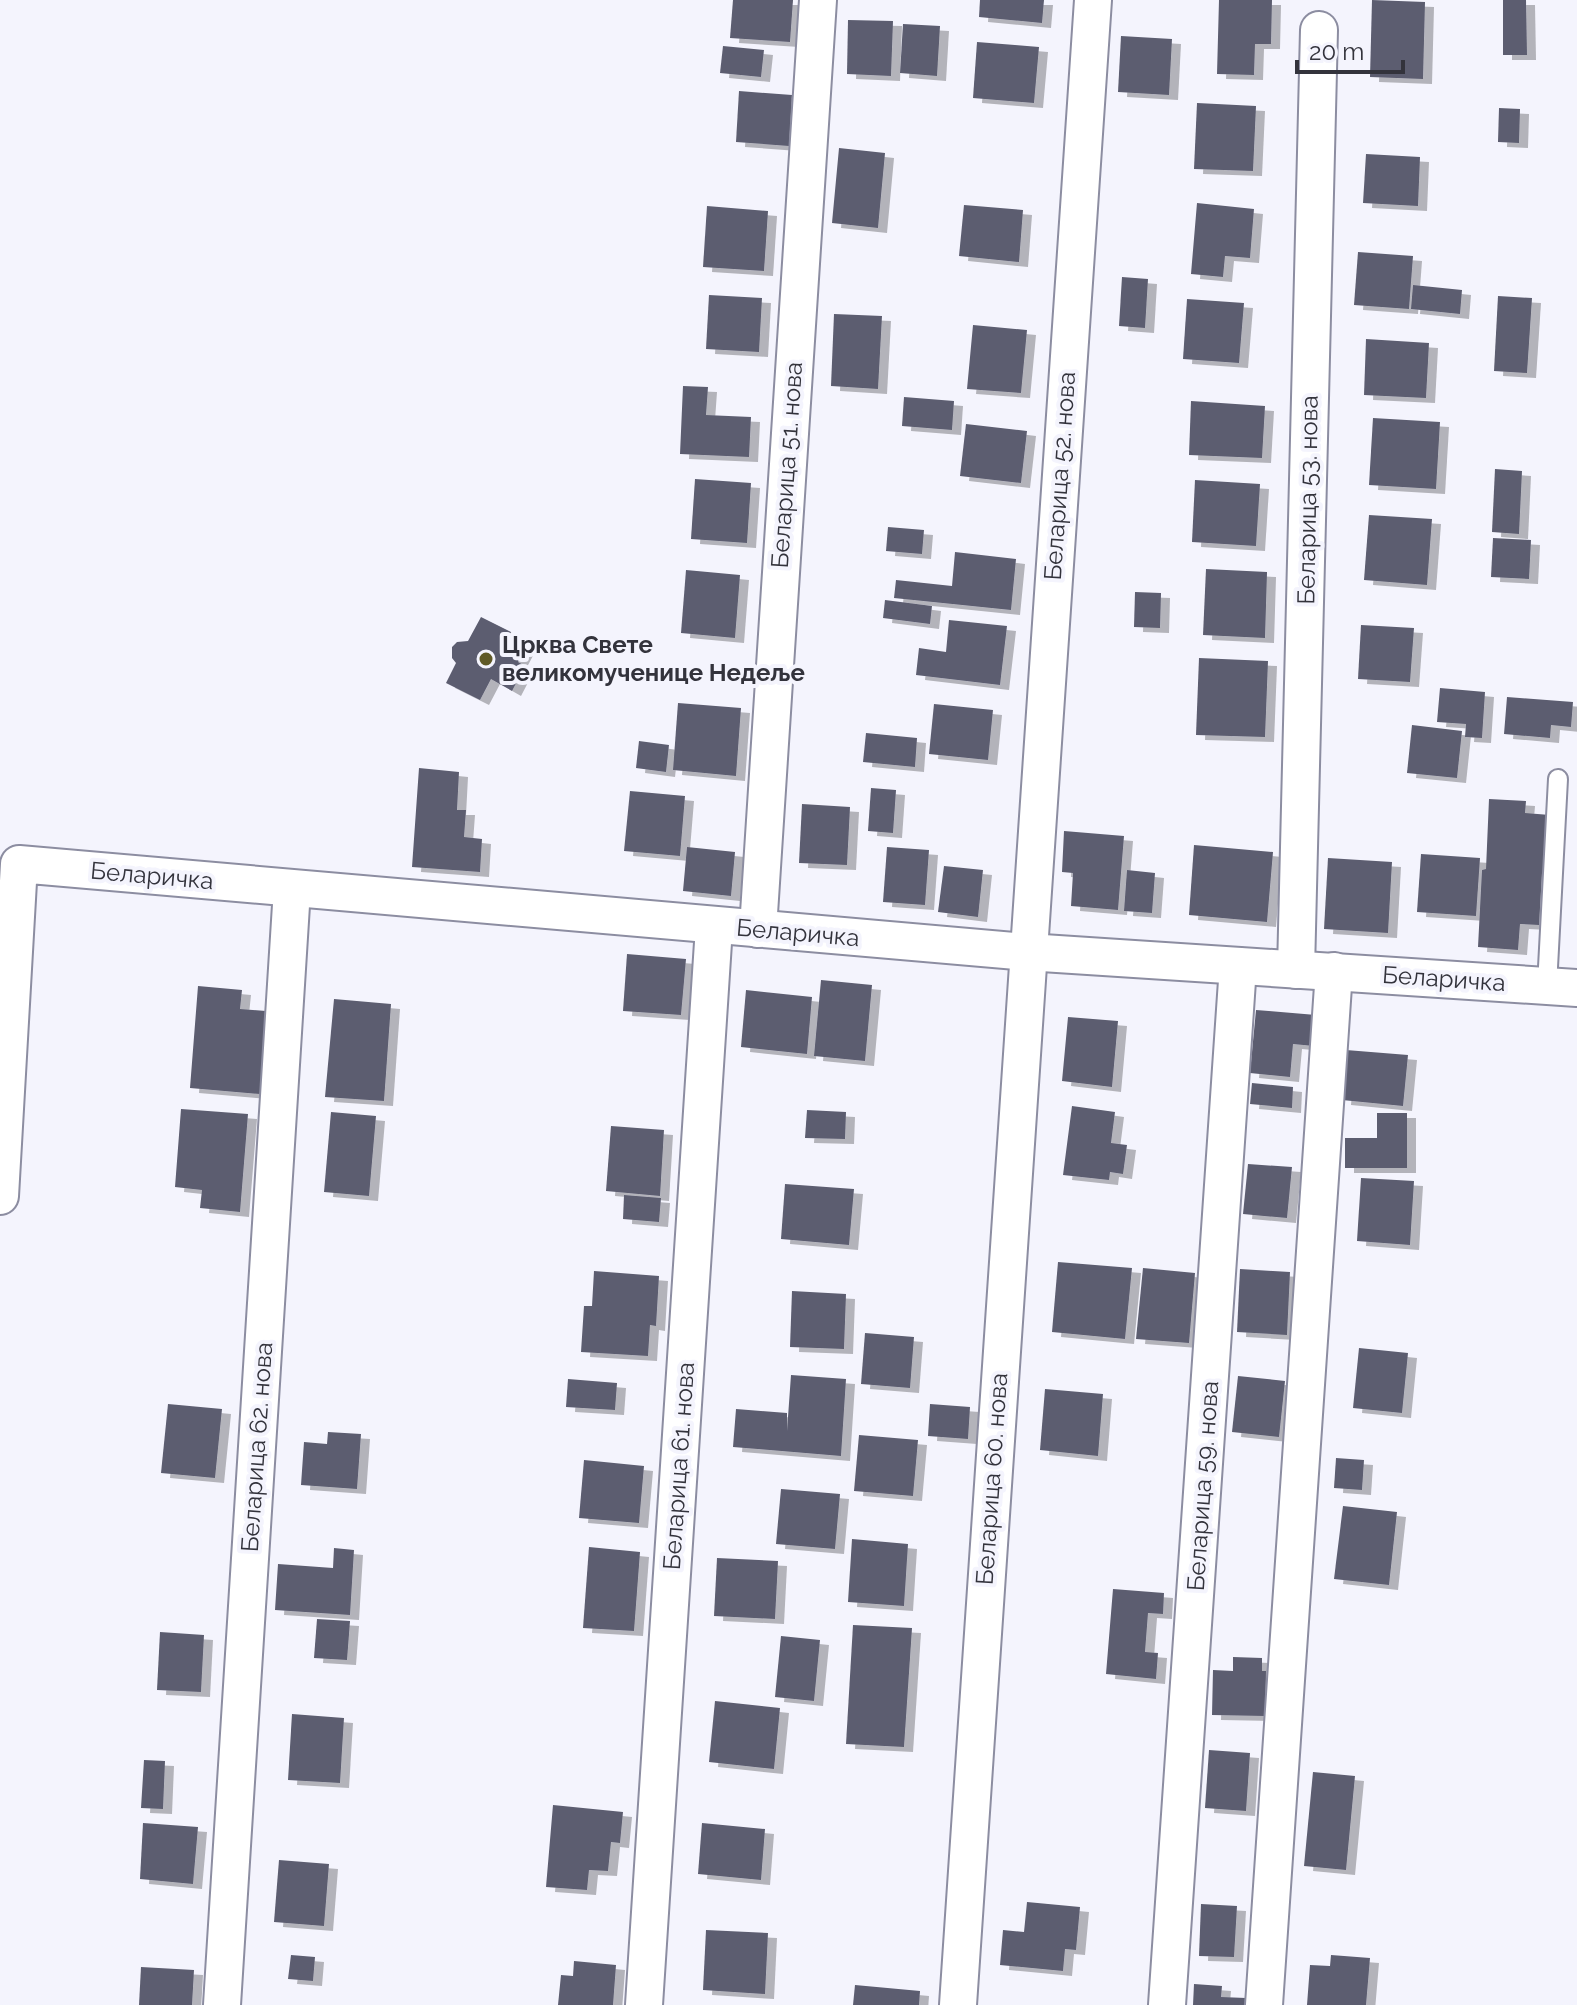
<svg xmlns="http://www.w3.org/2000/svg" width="1577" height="2005" viewBox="0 0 1577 2005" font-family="Raleway,sans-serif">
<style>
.building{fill:#5c5d70;filter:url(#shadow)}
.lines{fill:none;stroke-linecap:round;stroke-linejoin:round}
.lane-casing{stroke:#8c8da1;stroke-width:22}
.street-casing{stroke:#8c8da1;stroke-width:40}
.lane{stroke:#fff;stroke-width:18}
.street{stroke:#fff;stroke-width:36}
.poi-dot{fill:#605a27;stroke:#f4f4fd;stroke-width:3}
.labels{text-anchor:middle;stroke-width:8;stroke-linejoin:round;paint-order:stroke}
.street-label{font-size:24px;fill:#33333c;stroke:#f4f4fd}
.poi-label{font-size:24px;font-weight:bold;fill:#33333c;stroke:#f4f4fd;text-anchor:start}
</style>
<defs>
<filter id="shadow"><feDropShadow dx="9" dy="5" stdDeviation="0" flood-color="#0004"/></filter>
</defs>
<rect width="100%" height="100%" fill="#f4f4fd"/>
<g class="building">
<polygon points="733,0 793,0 790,42 730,38"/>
<polygon points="980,0 1044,0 1042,23 979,17"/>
<polygon points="1219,0 1272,0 1271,44 1255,44 1254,75 1217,74"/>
<polygon points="1372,0 1425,2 1423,79 1370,77"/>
<polygon points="1503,0 1526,0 1527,55 1503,55"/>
<polygon points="848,20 893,21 891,76 847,74"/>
<polygon points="903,24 940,26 937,76 900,73"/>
<polygon points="1121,36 1172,39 1169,95 1118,92"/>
<polygon points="977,42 1039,47 1034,103 973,98"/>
<polygon points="723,46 764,50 761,77 720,73"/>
<polygon points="739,91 792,95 789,146 736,142"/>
<polygon points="1197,103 1256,106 1253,171 1194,169"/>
<polygon points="1499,108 1520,109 1519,143 1498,142"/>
<polygon points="839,148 885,153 878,228 832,223"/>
<polygon points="1366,154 1420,157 1418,206 1363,203"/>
<polygon points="1197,203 1254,209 1250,258 1225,256 1223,277 1191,274"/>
<polygon points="964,205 1023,210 1019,262 959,256"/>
<polygon points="707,206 768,211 764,271 703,267"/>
<polygon points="1358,252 1413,256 1409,309 1354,305"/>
<polygon points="1122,277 1148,279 1145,328 1119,326"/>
<polygon points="1413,285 1462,290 1460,314 1411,309"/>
<polygon points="709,295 762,298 759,352 706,349"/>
<polygon points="1498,296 1532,298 1527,373 1494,371"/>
<polygon points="1187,299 1244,303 1239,363 1183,359"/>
<polygon points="834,314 882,316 878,389 831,386"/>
<polygon points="973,325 1027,330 1021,393 967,389"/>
<polygon points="1366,339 1429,343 1426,398 1364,395"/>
<polygon points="683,386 708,387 706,415 751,417 749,457 680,454"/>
<polygon points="904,397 954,401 952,430 902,426"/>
<polygon points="1191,401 1265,406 1262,458 1189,455"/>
<polygon points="1373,418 1440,422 1436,489 1369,485"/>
<polygon points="966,424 1027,431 1021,483 960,476"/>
<polygon points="1495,469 1522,471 1519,534 1492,532"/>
<polygon points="695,479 751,483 747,543 691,539"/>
<polygon points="1195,480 1260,484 1256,546 1192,542"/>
<polygon points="1369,515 1432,519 1427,585 1364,580"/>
<polygon points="888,527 924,530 922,554 886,551"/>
<polygon points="1493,538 1531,540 1529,579 1491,577"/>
<polygon points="955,552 1016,559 1011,610 894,598 896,580 952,586"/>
<polygon points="1206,569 1267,572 1265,638 1203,635"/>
<polygon points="686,570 740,575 735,638 681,633"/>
<polygon points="1135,592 1161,593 1160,628 1134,627"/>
<polygon points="885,600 932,606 930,624 883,618"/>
<polygon points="481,617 511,632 508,638 526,647 518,662 525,666 512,691 491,679 480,700 446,683 456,663 452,658 452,647 457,642 468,641"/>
<polygon points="949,620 1007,626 1000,685 916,675 919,648 946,652"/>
<polygon points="1361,625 1414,628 1410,682 1358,679"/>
<polygon points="1199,658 1268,661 1265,737 1196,735"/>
<polygon points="1440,688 1485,692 1482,738 1465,737 1466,724 1437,722"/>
<polygon points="1507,697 1573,702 1571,727 1551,725 1550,738 1504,734"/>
<polygon points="678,703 741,708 736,776 673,770"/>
<polygon points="934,704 993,710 988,760 929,754"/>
<polygon points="1412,725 1462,731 1457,778 1407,773"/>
<polygon points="866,733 917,738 915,767 863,762"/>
<polygon points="639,741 669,745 666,772 636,768"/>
<polygon points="419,768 459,772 457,810 466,810 464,837 482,839 480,872 412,867"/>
<polygon points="871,788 896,790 893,833 868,831"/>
<polygon points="630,791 685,796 680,856 624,851"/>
<polygon points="1489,799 1526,801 1525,813 1550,815 1548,873 1542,873 1539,925 1520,924 1518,950 1478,947 1482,870 1486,869"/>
<polygon points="802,804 850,807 847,865 799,863"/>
<polygon points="1064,831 1124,836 1118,910 1071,906 1073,873 1062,872"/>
<polygon points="1194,845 1273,852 1267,922 1189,915"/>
<polygon points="687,847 735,852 731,896 683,891"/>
<polygon points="887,847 929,850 925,905 883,902"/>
<polygon points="1421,854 1480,858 1476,916 1417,912"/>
<polygon points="1328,858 1392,862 1388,933 1324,929"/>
<polygon points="944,866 983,870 978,917 938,912"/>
<polygon points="1127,870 1155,873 1152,913 1124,911"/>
<polygon points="627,954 686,959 681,1015 623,1011"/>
<polygon points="821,980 872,985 865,1061 814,1056"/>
<polygon points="198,986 242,990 240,1009 266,1011 260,1094 190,1088"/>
<polygon points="746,990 812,997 807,1054 741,1047"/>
<polygon points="334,999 391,1004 384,1101 325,1097"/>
<polygon points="1256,1010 1316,1015 1314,1046 1293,1044 1290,1077 1250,1073"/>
<polygon points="1068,1017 1118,1021 1112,1087 1062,1081"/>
<polygon points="1346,1050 1408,1055 1403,1106 1342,1100"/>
<polygon points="1252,1083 1293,1087 1292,1108 1250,1104"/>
<polygon points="1072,1106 1115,1112 1111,1143 1127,1145 1123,1174 1110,1172 1109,1180 1063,1175"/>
<polygon points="181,1109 248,1114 240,1212 200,1208 202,1190 175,1187"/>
<polygon points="807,1110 846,1112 845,1139 805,1138"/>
<polygon points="331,1112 376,1116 369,1196 324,1192"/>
<polygon points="1377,1113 1407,1113 1407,1168 1345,1168 1345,1138 1377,1138"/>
<polygon points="611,1126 664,1130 660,1196 606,1191"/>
<polygon points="1248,1164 1292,1167 1287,1218 1243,1214"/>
<polygon points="1361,1178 1414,1181 1410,1245 1357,1241"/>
<polygon points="785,1184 854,1189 849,1245 781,1239"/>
<polygon points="624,1195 661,1198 659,1222 623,1219"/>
<polygon points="1058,1262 1132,1268 1125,1339 1052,1332"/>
<polygon points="1143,1268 1195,1273 1189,1343 1136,1339"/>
<polygon points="1240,1269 1290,1272 1287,1335 1237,1332"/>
<polygon points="594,1271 659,1276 656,1326 650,1325 648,1356 581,1352 584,1306 592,1306"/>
<polygon points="792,1291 846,1294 844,1349 790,1347"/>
<polygon points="865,1333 914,1337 910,1388 861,1384"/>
<polygon points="1359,1348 1408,1353 1402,1413 1353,1408"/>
<polygon points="791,1375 846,1379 841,1456 733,1447 736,1409 787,1413 787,1431"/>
<polygon points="1238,1376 1285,1381 1279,1437 1232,1432"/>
<polygon points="568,1379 617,1383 615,1410 566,1407"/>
<polygon points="1045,1389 1103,1394 1098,1456 1040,1450"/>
<polygon points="168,1404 222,1409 215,1478 161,1473"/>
<polygon points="930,1404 970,1407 968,1439 928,1436"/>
<polygon points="328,1432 361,1434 357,1489 301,1485 304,1442 327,1444"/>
<polygon points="859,1435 918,1440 913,1496 854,1491"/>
<polygon points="1336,1458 1364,1460 1362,1490 1334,1488"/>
<polygon points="584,1460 644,1466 639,1523 579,1518"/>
<polygon points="781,1489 840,1494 835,1549 776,1544"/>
<polygon points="1343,1506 1397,1512 1389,1585 1334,1579"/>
<polygon points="852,1539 908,1544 904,1606 848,1602"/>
<polygon points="589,1547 640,1552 634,1631 583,1628"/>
<polygon points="334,1548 354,1550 350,1615 275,1610 278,1564 333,1568"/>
<polygon points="717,1558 778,1561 775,1619 714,1616"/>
<polygon points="1113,1589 1164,1593 1163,1614 1148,1613 1145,1652 1158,1653 1156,1679 1106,1674"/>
<polygon points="317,1619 350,1621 347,1660 314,1658"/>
<polygon points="853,1625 912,1628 904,1747 846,1744"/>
<polygon points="160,1632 204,1635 201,1692 157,1690"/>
<polygon points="781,1636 820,1640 814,1701 775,1697"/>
<polygon points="1233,1657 1262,1658 1262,1671 1266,1671 1265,1716 1212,1715 1213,1670 1233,1671"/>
<polygon points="715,1701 780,1708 774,1769 709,1762"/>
<polygon points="292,1714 344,1718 340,1783 288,1780"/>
<polygon points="1209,1750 1250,1753 1246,1811 1205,1808"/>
<polygon points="144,1760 165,1761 163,1809 141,1808"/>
<polygon points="1313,1772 1355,1776 1346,1870 1304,1866"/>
<polygon points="553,1805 623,1812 620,1843 611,1842 608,1871 589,1870 587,1890 546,1887"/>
<polygon points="143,1823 198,1827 193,1884 140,1879"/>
<polygon points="702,1823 765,1829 761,1880 698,1874"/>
<polygon points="279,1860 329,1864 324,1926 274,1922"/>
<polygon points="1027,1902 1080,1907 1076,1950 1065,1949 1063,1971 1000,1965 1003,1930 1024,1932"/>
<polygon points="1201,1904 1237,1906 1234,1957 1199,1956"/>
<polygon points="706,1930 768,1933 765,1994 703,1990"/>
<polygon points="291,1955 315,1957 313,1981 288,1979"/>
<polygon points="1331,1955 1370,1958 1366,2005 1307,2005 1310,1965 1330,1966"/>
<polygon points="574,1961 616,1965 613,2005 558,2005 561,1975 573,1976"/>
<polygon points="141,1967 194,1970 192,2005 139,2005"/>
<polygon points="1194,1984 1222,1986 1221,1997 1246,1998 1246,2005 1193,2005"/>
<polygon points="855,1985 920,1991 919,2005 853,2005"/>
</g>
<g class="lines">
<g class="lane-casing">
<polyline id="lane" points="1547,986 1558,779"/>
</g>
<g class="street-casing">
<g id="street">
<polyline points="758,929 818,0"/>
<polyline points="1296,970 1319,30"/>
<polyline points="0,1196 19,864 1027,952 1577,988"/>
<polyline points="222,2005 292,889"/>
<polyline points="644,2005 714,927"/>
<polyline points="958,2005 1093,0"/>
<polyline points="1167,2005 1238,966"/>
<polyline points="1264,2005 1334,971"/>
</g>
</g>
<use href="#lane" class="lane"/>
<use href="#street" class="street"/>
</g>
<circle class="poi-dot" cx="486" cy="659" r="8"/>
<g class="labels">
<g class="street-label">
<text transform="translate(787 465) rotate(-86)" y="8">Беларица 51. нова</text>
<text transform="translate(1060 476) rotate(-86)" y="8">Беларица 52. нова</text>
<text transform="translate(1308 500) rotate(-89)" y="8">Беларица 53. нова</text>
<text transform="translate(152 876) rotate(5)" y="8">Беларичка</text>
<text transform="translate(798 933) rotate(5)" y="8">Беларичка</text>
<text transform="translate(1444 979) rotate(4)" y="8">Беларичка</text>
<text transform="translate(257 1447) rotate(-86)" y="8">Беларица 62. нова</text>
<text transform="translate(679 1466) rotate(-86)" y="8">Беларица 61. нова</text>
<text transform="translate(992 1479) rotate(-86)" y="8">Беларица 60. нова</text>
<text transform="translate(1203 1486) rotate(-86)" y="8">Беларица 59. нова</text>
</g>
<g class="poi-label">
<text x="502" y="653">Црква Свете<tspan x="502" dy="28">великомученице Недеље</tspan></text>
</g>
</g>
<path d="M1297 60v12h106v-12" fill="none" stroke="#33333c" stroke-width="4"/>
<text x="1309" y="60" font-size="24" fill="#33333c" stroke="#f4f4fd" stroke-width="6" paint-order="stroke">20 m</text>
</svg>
